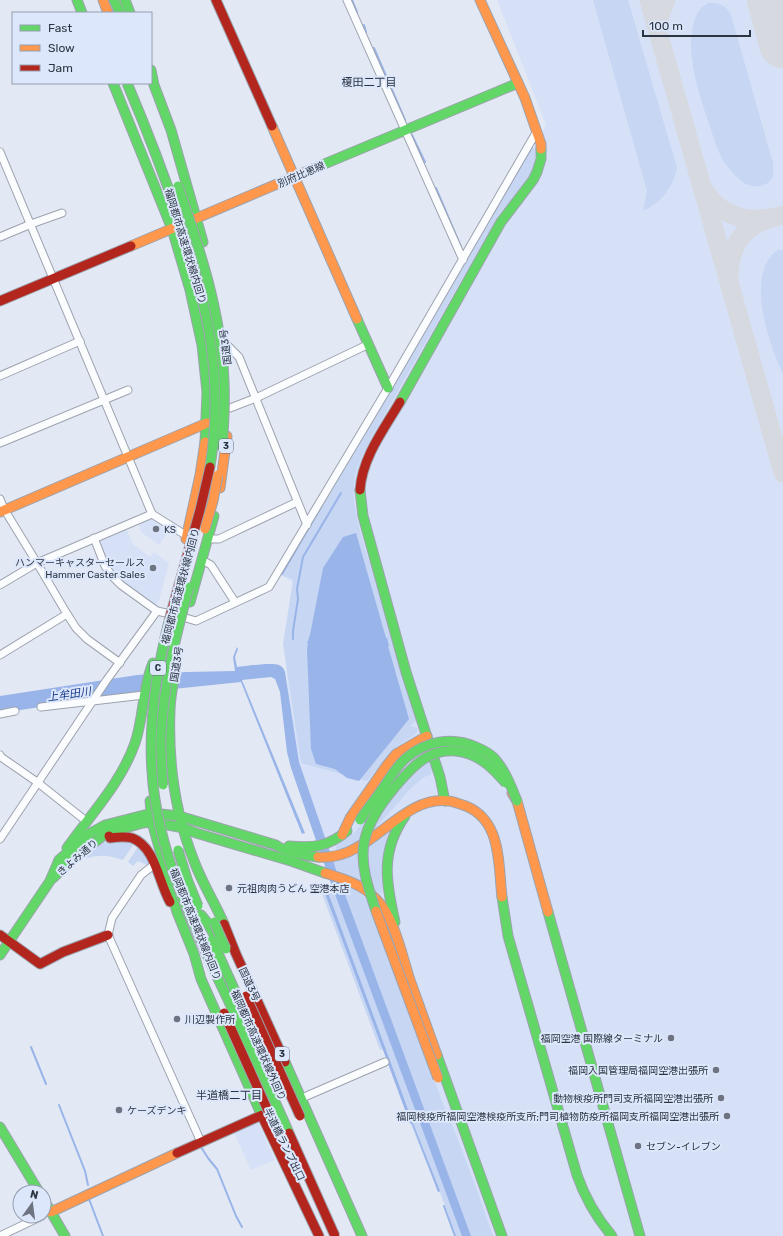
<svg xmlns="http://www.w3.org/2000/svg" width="783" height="1236" viewBox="0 0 783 1236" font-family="Rubik,'Noto Sans JP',sans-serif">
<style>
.built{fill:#d6e1f8}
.green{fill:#c6d6f3}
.water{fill:#99b4e9}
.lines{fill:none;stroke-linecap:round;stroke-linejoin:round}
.stream{stroke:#99b4e9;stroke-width:2}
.taxiway{stroke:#d6dae0;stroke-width:19}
.runway{stroke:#d6dae0;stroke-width:48}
.street-casing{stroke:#9da3ae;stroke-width:9}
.fast-casing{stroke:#9da3ae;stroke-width:11}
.slow-casing{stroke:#9da3ae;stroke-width:11}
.jam-casing{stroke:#9da3ae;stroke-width:11}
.street{stroke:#fbfcfd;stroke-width:7}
.fast{stroke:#63d668;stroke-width:9}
.slow{stroke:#ff974d;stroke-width:9}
.jam{stroke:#b3261e;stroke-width:9}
.fast-bridge-casing{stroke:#9da3ae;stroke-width:11;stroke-linecap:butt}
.slow-bridge-casing{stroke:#9da3ae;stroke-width:11;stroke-linecap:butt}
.jam-bridge-casing{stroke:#9da3ae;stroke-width:11;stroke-linecap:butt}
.fast-bridge{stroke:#63d668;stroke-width:9}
.slow-bridge{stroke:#ff974d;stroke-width:9}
.jam-bridge{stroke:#b3261e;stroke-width:9}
.poi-dot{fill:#6d7380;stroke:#dce7fb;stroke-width:1.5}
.labels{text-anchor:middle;stroke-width:4;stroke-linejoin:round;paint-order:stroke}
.shield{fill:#dce7fb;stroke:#626a79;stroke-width:1}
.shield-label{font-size:9px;font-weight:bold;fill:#2d3441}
.street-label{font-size:10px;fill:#2d3441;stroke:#dce7fb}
.poi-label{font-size:10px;fill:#2d3441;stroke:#dce7fb;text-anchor:start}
.neighbourhood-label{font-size:11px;fill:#2d3441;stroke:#dce7fb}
.water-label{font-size:11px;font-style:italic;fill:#103384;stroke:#dce7fb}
</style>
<rect width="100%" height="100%" fill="#e3e9f4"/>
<g class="built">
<polygon points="497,0 783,0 783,1236 469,1236 301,777 292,740 284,642 295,584 281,575 489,231 536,144 546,125"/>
<polygon points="153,517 170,529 159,545 142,533 138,523"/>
<polygon points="126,528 133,544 150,557 154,552 169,563 159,601 156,604 153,605 113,575 96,540"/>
<polygon points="258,1122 275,1160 251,1170 234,1133"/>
</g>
<g class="green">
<path d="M593,0H628L677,168C673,187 661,203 643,211L647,191Z"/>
<path d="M708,3C720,3 725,4 731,15L773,163C773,168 774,174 772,178C766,188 753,188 744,183C737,178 730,170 725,163C718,153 715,141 711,130C702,103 691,72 691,43C691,34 694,15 701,8C703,6 706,5 708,3Z"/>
<path d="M532,145L536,151L534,164L531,175L500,213L371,438C364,453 355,467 354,484C351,513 368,556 377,585C391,630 404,675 417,720L410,726L418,728L416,734L396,747L367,781L301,763L283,644L293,580L280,574Z"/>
<path d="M778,250H783V374C769,345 744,272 778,250Z"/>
<polygon points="431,760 432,770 430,775 424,777 410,789 369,836 376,816 419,766"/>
<polygon points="367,818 359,844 336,851 336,846 352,835"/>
<polygon points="391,826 384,856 382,894 373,889 368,862 367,844"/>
<path d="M107,842H135L123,860C111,856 101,854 88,858L85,857L86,855L101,844Z"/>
<polygon points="139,845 149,863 147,865 138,861 133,866 128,862"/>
<polygon points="359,850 364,883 337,871 332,859"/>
<path d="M318,883L351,896L349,886L370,901L443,1104C462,1147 478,1192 493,1236H456L440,1192H438L401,1100L383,1049L380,1050Z"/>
</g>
<g class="water">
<polygon points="356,533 386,638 387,638 389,646 388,646 409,719 359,781 347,778 335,769 316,764 311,749 307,649 308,643 307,643 310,635 323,568 343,537"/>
<path d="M237,647L238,649L235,657L237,667C246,666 272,662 279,665C283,667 284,669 285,672L299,762L340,881L471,1236H462L329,878L291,768L287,752L280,692L275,679L271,677L242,680L305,833L302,834L241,682L135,693L0,713V696L137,675L186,672L235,671L233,657Z"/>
<polygon points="326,887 413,1123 440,1191 438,1192 412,1124 410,1123 323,888"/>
</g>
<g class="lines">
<g class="stream">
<polyline points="352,0 357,12"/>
<polyline points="364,25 366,32"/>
<polyline points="374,48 405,120"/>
<polyline points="412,135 425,162"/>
<polyline points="436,188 461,247"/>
<polyline points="492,215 530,150"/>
<polyline points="282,574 321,507"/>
<polyline points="293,639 293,631 298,599 297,589 303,557 341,493"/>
<polyline points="31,1047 46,1084"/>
<polyline points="59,1105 85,1171 88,1185"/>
<polyline points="201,1147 208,1158 217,1169 236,1216 242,1227"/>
<polyline points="89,1199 103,1236"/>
<polyline points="444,1206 455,1236"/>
</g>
<g class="taxiway">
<polyline points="649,0 783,473"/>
<polyline points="770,0 772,6"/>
<polyline points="659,30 660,15 666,0"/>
<path d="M705,191C718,213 743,223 768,218"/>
<path d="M729,276C730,240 748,222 783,215"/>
</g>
<polyline class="runway" points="771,0 783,44"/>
<g class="street-casing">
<g id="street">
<polyline points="347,0 463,260"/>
<polyline points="0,152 152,514"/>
<polyline points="0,237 31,224 62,213"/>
<polyline points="226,344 239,357 307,525"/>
<polyline points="0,376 80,341"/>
<polyline points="230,408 256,398 369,344"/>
<polyline points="0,443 128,390"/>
<polyline points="0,499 4,509 37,563 67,614 76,628 87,639 120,663"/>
<polyline points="94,538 105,566 112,576 121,585 157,611 166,613"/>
<polyline points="208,539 219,539 297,502"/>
<polyline points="202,560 211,565 235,602"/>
<polyline points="0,585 37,563 152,514 187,536"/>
<polyline points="186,618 196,621 269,587 388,388 537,131"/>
<polyline points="0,655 67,614"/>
<polyline points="41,707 144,695"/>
<polyline points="0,714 15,711"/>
<polyline points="0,755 1,757 37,782 86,821"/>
<polyline points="0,839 106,681 157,611"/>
<polyline points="155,864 141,875 112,918 108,935 201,1142"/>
<polyline points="302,1098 385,1062"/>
<polyline points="0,1236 42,1216"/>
</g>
</g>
<g class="fast-casing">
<g id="fast">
<polyline points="77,0 82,13"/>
<polyline points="114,0 120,13"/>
<polyline points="125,0 130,13"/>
<polyline points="151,70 154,85 171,130 203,242"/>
<polyline points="113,83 172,229 190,290 202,345 207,392 205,442"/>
<polyline points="310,170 518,83"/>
<polyline points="357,319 388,388"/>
<polyline points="400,402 501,222 533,180 537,172 541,159 541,149"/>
<polyline points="360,490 363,516 406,672 440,777 445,801"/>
<polyline points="190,602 214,516"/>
<path d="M174,675C173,687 170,699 170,711C168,763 175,813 194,861C202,883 215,903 224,924"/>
<polyline points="150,801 152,822 177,912 194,954 201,979 262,1116"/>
<path d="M289,846C313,848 328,847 347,831"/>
<path d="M67,848C91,814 121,783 135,743C144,717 142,689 153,663"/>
<polyline points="53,878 76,856 107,833 143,823 152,822 184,828 196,833 291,861 325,873"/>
<path d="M502,897L508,936L577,1175C585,1198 596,1217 612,1236"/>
<polyline points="548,912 640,1236"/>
<polyline points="201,915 206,921 216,938"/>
<path d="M395,922C386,882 380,852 405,816"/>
<path d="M0,955L50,881L59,860L89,834L105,825L152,813L179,816L276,845C285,852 307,856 318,857"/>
<polyline points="437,1055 502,1236"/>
<polyline points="285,1062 362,1236"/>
<polyline points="0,1127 39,1192"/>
<polyline points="44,1200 65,1236"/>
</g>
</g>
<g class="slow-casing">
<g id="slow">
<polyline points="103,0 108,13"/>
<polyline points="480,0 525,98 541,144 541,149"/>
<polyline points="272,126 357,319"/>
<polyline points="131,246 310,170"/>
<polyline points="220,488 227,436"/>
<polyline points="0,512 207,423"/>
<polyline points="186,539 200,475 205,442"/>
<polyline points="512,793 517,801 548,912"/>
<polyline points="342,835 350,818 387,765 396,754 427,736"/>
<path d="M318,857C331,858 344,855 356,848C384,834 413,796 448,801C452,801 456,803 460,804C502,816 498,862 502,897"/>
<path d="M325,873C344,879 362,884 376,899C395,918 402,956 410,980C419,1005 428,1030 437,1055"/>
<polyline points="51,1212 177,1153"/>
</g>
</g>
<g class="jam-casing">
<g id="jam">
<polyline points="216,0 272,126"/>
<polyline points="0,301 131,246"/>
<path d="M360,490C362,458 384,429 400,402"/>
<path d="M109,836L110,838C117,837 125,836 132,838C155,846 159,883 170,902"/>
<polyline points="224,924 236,954 285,1062"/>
<polyline points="0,935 40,964 63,952 108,935"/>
<polyline points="262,1116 319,1236"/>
<polyline points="177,1153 262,1115"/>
</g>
</g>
<use href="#street" class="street"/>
<use href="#fast" class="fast"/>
<use href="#slow" class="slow"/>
<use href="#jam" class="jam"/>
<g class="fast-bridge-casing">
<g id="fast-bridge">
<path d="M127,83C147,130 165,177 181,225C208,306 224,380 210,467"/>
<path d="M178,186C200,249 221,313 224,380C225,403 224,425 222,447"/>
<path d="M170,617C157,668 148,720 152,772C157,853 196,932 230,1004C250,1047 270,1090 289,1133"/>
<path d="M163,785C162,768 160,751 161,733C164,683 176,635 189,587"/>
<path d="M360,820C367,809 376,799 383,788C390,778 396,767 405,759C425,741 452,736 476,747C483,750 489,753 494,758C505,770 511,786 517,801"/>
<polyline points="178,850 187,879 198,906"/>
<path d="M376,911C369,890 360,866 364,843C368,822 381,804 394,788C411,768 428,748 456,751C466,752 476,756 484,762C493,768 499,776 506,783"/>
<polyline points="214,922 226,949"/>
<polyline points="212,940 244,1011"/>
</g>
</g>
<g class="slow-bridge-casing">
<g id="slow-bridge">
<polyline points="205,529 213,501 218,475"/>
<polyline points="376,911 438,1078"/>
</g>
</g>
<g class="jam-bridge-casing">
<g id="jam-bridge">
<polyline points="170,617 200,510 210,467"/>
<polyline points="246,996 300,1116"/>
<polyline points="224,1013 274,1124"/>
<polyline points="289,1133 335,1236"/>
</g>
</g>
<use href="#fast-bridge" class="fast-bridge"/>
<use href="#slow-bridge" class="slow-bridge"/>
<use href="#jam-bridge" class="jam-bridge"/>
</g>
<g class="poi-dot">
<circle cx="156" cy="529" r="4"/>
<circle cx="153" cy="568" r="4"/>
<circle cx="229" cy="888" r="4"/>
<circle cx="177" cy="1019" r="4"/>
<circle cx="671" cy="1038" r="4"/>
<circle cx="716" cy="1070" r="4"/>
<circle cx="721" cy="1098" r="4"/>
<circle cx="119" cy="1110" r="4"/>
<circle cx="727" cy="1116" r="4"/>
<circle cx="638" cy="1146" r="4"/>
</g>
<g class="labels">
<g class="shield">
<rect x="219" y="439" width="14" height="14" rx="3"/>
<rect x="150" y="661" width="16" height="14" rx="3"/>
<rect x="275" y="1047" width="14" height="14" rx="3"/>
</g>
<g class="shield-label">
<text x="226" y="449">3</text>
<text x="158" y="671">C</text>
<text x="282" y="1057">3</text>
</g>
<g class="street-label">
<text transform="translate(301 174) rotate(-23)" y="4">別府比恵線</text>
<text transform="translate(186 246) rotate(73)" y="4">福岡都市高速環状線内回り</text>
<text transform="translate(225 347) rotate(-97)" y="4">国道3号</text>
<text transform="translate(180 586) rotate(-75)" y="4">福岡都市高速環状線内回り</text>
<text transform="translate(176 664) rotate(-81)" y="4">国道3号</text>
<text transform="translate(77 857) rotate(-41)" y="4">きよみ通り</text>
<text transform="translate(196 924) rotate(68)" y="4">福岡都市高速環状線内回り</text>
<text transform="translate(250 984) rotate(65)" y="4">国道3号</text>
<text transform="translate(259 1045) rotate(66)" y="4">福岡都市高速環状線外回り</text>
<text transform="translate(285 1144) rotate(64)" y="4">半道橋ランプ出口</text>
</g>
<g class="poi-label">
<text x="164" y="533">KS</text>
<text x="145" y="566" text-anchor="end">ハンマーキャスターセールス<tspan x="145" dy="12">Hammer Caster Sales</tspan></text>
<text x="237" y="892">元祖肉肉うどん 空港本店</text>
<text x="185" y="1023">川辺製作所</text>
<text x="663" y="1042" text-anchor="end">福岡空港 国際線ターミナル</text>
<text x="708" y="1074" text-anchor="end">福岡入国管理局福岡空港出張所</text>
<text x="713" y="1102" text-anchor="end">動物検疫所門司支所福岡空港出張所</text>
<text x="127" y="1114">ケーズデンキ</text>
<text x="719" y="1120" text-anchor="end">福岡検疫所福岡空港検疫所支所;門司植物防疫所福岡支所福岡空港出張所</text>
<text x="646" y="1150">セブン-イレブン</text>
</g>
<g class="neighbourhood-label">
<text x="369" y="86">榎田二丁目</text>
<text x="229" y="1099">半道橋二丁目</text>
</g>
<g class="water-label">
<text transform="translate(69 694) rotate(-8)" y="4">上牟田川</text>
</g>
</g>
<rect x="12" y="12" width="140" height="72" fill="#dce7fb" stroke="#969fb1"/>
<rect x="20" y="25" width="20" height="6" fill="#63d668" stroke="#969fb1"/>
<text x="48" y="32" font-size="12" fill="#2d3441">Fast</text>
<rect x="20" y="45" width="20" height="6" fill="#ff974d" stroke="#969fb1"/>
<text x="48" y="52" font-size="12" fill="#2d3441">Slow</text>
<rect x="20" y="65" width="20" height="6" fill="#b3261e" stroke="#969fb1"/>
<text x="48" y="72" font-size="12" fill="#2d3441">Jam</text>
<g transform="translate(32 1204) rotate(14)"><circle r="19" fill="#dce7fb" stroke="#969fb1"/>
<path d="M0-3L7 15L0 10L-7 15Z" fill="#6d7380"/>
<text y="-6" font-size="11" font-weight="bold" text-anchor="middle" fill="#2d3441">N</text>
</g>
<path d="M643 30v6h107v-6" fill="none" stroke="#2d3441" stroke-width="2"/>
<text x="649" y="30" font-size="12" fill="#2d3441" stroke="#dce7fb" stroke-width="3" paint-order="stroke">100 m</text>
</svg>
